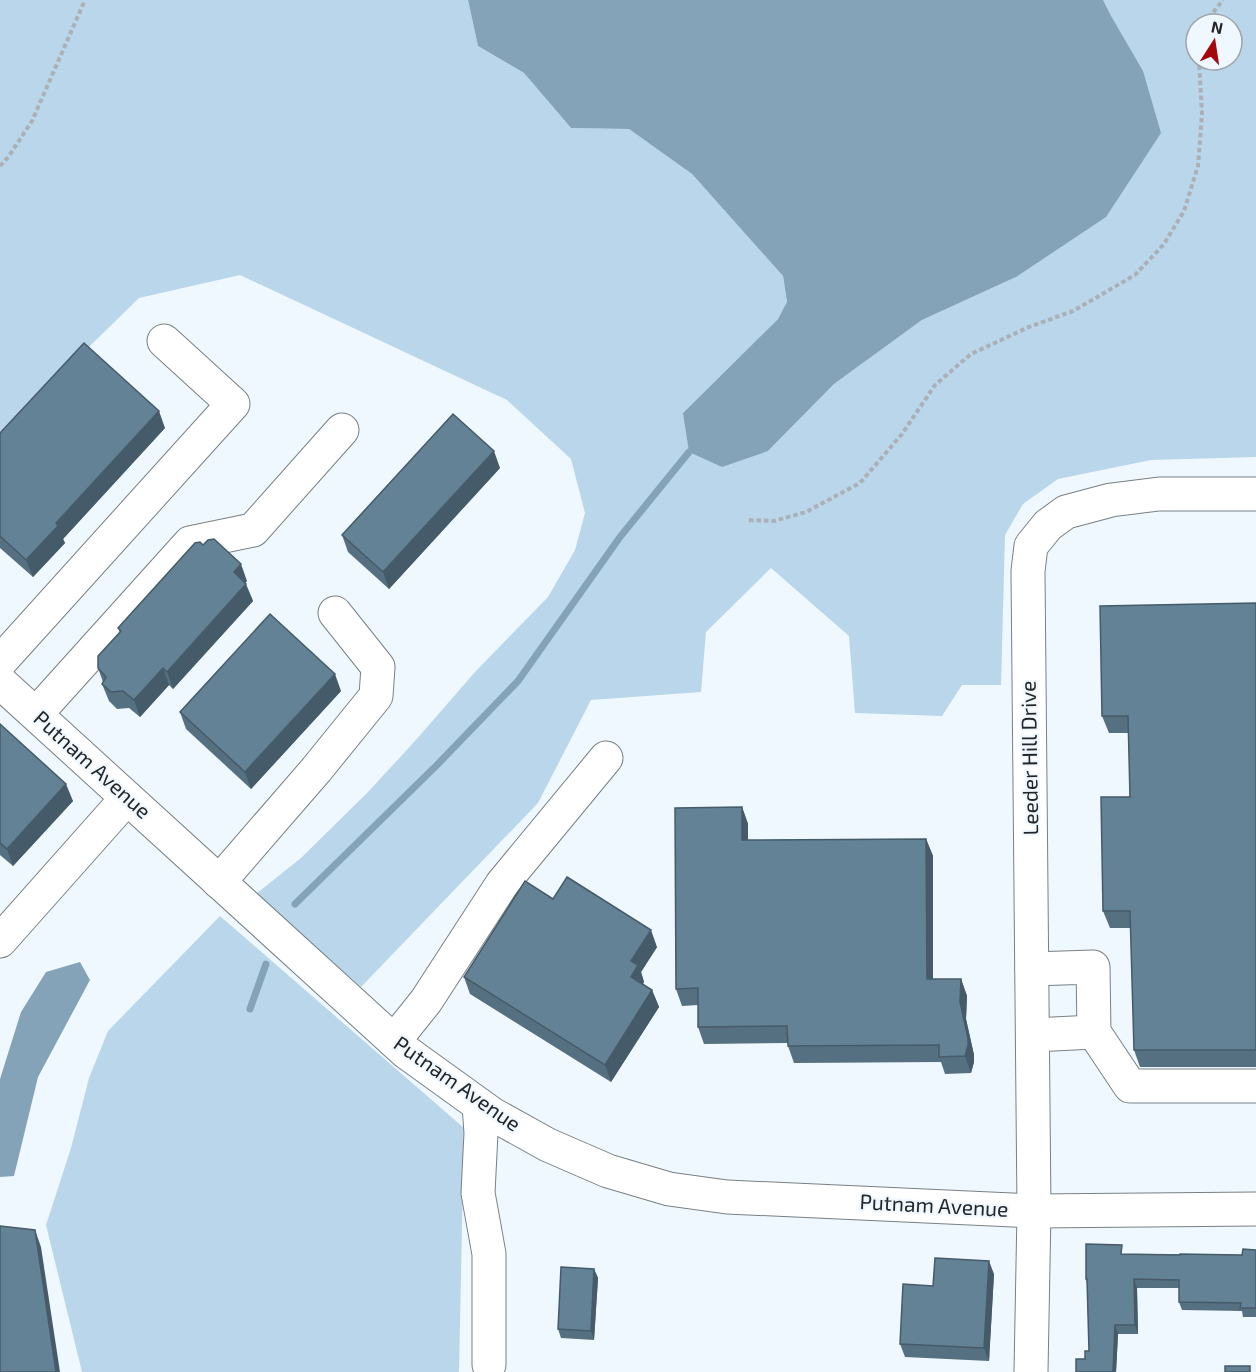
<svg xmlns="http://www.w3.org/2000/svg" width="1256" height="1372" viewBox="0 0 1256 1372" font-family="'Exo 2',sans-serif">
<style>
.green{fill:#b9d6eb;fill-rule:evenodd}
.water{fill:#84a3b9}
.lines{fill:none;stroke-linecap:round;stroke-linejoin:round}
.stream{stroke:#84a3b9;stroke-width:7}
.minor-casing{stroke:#788085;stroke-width:35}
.major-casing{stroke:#788085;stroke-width:35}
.path{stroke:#aab0b5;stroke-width:4;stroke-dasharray:4.5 3;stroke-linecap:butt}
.minor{stroke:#fff;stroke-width:33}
.major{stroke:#fff;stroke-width:33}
.wall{fill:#557081}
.shaded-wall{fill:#455b69}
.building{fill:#638296;stroke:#455b69;stroke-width:1.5}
.labels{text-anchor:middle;stroke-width:4.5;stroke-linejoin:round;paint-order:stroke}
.street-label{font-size:21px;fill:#232628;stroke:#f0f8ff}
</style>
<rect width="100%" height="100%" fill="#f0f8ff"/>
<g class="green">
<path d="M0,0H468L478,46L524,73L571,128L629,129L692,174L783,276L787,303L778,319L683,413L768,451L834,384L922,320L1016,277L1110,16L1103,0H1256V457L1151,460L1058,479L1023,504L1005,535L1001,685H962L942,716L855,713L849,636L771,568L706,632L701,692L591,700L538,803L361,987L256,894L301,858L367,793L415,741L475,672L548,597L575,550L585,513L571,459L507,400L240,275L139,298L0,434ZM1196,24H1232V60H1196Z"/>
<polygon points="220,916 464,1128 459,1372 82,1372 46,1225 71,1148 89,1078 108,1031"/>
</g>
<g class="water">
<polygon points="468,0 1103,0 1111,16 1143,71 1161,133 1106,217 1016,277 922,320 834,384 768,451 722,467 689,452 683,413 778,319 787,302 783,276 692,174 629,129 571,128 524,73 478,46"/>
<polygon points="80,962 90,980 38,1077 14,1176 0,1177 0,1079 21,1012 46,972"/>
</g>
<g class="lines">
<g class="stream">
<polyline points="295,904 437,765 518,681 620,537 689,452"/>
<polyline points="250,1009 266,964"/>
</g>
<g class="minor-casing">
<g id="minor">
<polyline points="0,662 233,404 164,341"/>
<polyline points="36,714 190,543 253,530 342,430"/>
<polyline points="219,882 316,770 376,696 378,667 335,613"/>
<polyline points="0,941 127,798"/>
<polyline points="1032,969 1093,967 1094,1032 1130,1086 1256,1086"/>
<polyline points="1033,1035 1094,1032"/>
<polyline points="394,1041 426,1001 502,884 606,758"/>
<polyline points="479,1105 481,1133 478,1193 489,1254 489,1365"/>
<polyline points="1031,1372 1034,1211 1028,571 1031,546 1048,525 1066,512 1111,500 1159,494 1256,494"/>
</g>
</g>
<g class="major-casing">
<polyline id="major" points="0,682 406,1052 492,1114 548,1145 608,1171 669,1189 727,1197 1034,1211 1256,1209"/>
</g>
<g class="path">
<polyline points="1204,24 1223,0"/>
<polyline points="0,166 9,156 32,121 85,0"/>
<polyline points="749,520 774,521 806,512 860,483 902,434 935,385 971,354 1029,327 1073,311 1135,275 1164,244 1184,211 1198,166 1202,114 1199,60"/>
</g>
<use href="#minor" class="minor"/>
<use href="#major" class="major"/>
</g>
<g class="wall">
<polygon points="165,428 63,539 65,543 33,577 0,548 0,433"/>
<polygon points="500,468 389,589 348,552 342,535"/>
<polygon points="247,581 245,583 253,601 173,689 169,685 140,717 129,708 117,709 109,701 102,684 103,682 98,668 120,633 118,628"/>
<polygon points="1256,603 1256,1067 1140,1067 1134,1050 1131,928 1110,928 1103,911 1130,797 1129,733 1109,733 1102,716"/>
<polygon points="341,691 251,789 186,729 180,712"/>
<polygon points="0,724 73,801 13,866 0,855"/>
<polygon points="742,807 748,824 748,840 926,839 933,856 933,979 961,979 967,996 966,1019 974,1055 974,1062 971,1073 945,1074 941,1062 794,1063 788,1046 788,1043 704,1044 698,1027 698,1005 682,1006 676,989"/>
<polygon points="553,899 657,947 641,972 644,982 643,984 652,990 659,1007 611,1082 470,994 464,977"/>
<polygon points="1256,1250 1256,1317 1243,1317 1242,1311 1182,1310 1179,1302 1179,1288 1137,1288 1138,1334 1118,1334 1116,1372 1076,1372 1085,1359 1089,1351 1087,1283 1086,1279 1125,1254 1242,1255"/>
<polygon points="594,1269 598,1278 594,1340 561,1338 558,1329"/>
<polygon points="994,1274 989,1361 905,1357 900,1344 933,1286"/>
</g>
<g class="shaded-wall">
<polygon points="159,411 165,428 63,539 65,543 33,577 26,560 56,523"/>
<polygon points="494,451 500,468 389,589 383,572"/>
<polygon points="241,564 247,581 240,589 234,572"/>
<polygon points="246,584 253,601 173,689 167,672"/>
<polygon points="163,668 169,685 140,717 134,700"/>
<polygon points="335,674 341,691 251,789 245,772"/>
<polygon points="66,784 73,801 13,866 7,849"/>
<polygon points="742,807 748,824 748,857 742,840"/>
<polygon points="926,839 933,856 933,996 927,979"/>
<polygon points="651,930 657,947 641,972 644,982 637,994 631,977 631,961"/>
<polygon points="961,979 967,996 966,1019 974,1055 974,1062 971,1073 965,1056 960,1002"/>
<polygon points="652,990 659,1007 611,1082 605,1065"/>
<polygon points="35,1230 41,1247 60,1372 56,1372"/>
<polygon points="989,1261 994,1274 989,1361 984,1348"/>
<polygon points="594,1269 598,1278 594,1340 591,1331"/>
<polygon points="1134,1279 1137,1288 1138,1334 1135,1325"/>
<polygon points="1115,1325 1118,1334 1116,1372 1113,1372"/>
</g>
<g class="building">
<polygon points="84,343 159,411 56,523 58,526 26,560 0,536 0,433"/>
<polygon points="453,414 494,451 383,572 342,535"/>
<polygon points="214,539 241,564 234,572 246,584 167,672 163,668 134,700 123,691 111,692 102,684 106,677 98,668 98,656 121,631 118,628 195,543 200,542 203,545 208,540"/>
<polygon points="1256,603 1256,1050 1134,1050 1130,911 1103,911 1101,797 1130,797 1128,716 1102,716 1100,606"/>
<polygon points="270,614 335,674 245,772 180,712"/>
<polygon points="0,724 66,784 7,849 0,843"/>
<polygon points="742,807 742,840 926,839 927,979 961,979 960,1002 968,1038 968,1045 965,1056 939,1057 939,1045 788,1046 787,1026 698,1027 698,988 676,989 675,808"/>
<polygon points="567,877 651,930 631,961 638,965 631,977 652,990 605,1065 464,977 525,881 553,899"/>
<polygon points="0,1226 35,1230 56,1372 0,1372"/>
<polygon points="1086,1244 1122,1245 1121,1254 1180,1255 1180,1254 1242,1255 1243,1249 1256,1250 1256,1308 1240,1308 1241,1303 1179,1302 1179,1280 1134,1279 1135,1325 1115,1325 1113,1372 1076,1372 1076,1359 1085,1359 1085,1351 1089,1351 1087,1279 1086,1279"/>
<polygon points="935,1258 989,1261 984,1348 900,1344 903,1284 933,1286"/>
<polygon points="561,1267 594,1269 591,1331 558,1329"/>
<rect x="1225" y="1366" width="25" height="6"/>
</g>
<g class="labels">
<g class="street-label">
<text transform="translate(1030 758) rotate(-91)" y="7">Leeder Hill Drive</text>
<text transform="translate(92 765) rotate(42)" y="7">Putnam Avenue</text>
<text transform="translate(457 1084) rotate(35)" y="7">Putnam Avenue</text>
<text transform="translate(934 1206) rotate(3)" y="7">Putnam Avenue</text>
</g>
</g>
<g transform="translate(1214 42) rotate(12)"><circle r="28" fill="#f0f8ff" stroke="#9ea4a9" stroke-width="1.5"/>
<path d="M0-4.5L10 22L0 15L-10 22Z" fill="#a2080c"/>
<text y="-9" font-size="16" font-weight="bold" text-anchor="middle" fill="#232628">N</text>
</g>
</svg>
